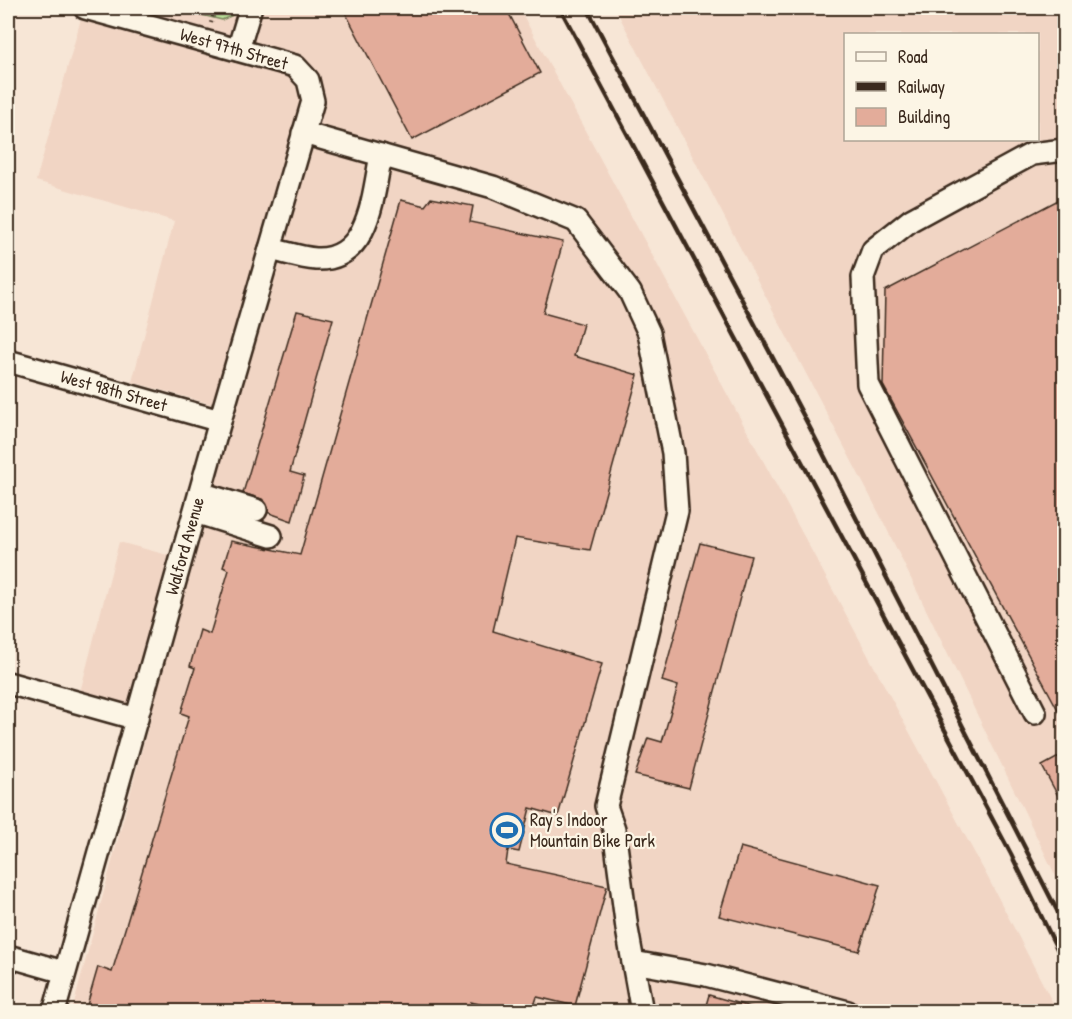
<svg xmlns="http://www.w3.org/2000/svg" width="1072" height="1019" viewBox="0 0 1072 1019" font-family="'Patrick Hand',sans-serif">
<style>
.built{fill:#f1d5c4;fill-rule:evenodd}
.green{fill:#b8dd98;stroke:#7a845b;stroke-width:1.5}
.building{fill:#e3ac9a;stroke:#3b2a1e;stroke-width:1.5}
.lines{fill:none;stroke-linecap:round;stroke-linejoin:round}
.minor-casing{stroke:#3b2a1e;stroke-width:26}
.path{stroke:#3b2a1e;stroke-width:4;stroke-dasharray:1.5 4.5;stroke-linecap:butt}
.minor{stroke:#fcf5e5;stroke-width:21}
.rail{stroke:#3b2a1e;stroke-width:4.5}
.labels{text-anchor:middle;stroke-width:4.5;stroke-linejoin:round;paint-order:stroke}
.street-label{font-size:18px;fill:#3b2a1e;stroke:#fcf5e5}
.poi-label{font-size:18px;fill:#3b2a1e;stroke:#fcf5e5;text-anchor:start}
</style>
<rect width="100%" height="100%" fill="#f7e6d6"/>
<filter id="ink" filterUnits="userSpaceOnUse"><feTurbulence type="fractalNoise" baseFrequency=".0167" numOctaves="2"/><feDisplacementMap in="SourceGraphic" scale="12" xChannelSelector="R" yChannelSelector="G"/><feConvolveMatrix kernelMatrix="1 2 1 2 8 2 1 2 1" color-interpolation-filters="sRGB"/></filter>
<g filter="url(#ink)">
<g class="built">
<polygon points="84,8 173,8 222,20 248,8 519,8 987,876 1057,1011 72,1011 152,712 80,692 119,542 190,561 229,409 132,382 174,221 36,181"/>
<path d="M615,8H1064V893L881,517ZM846,34H1038V140H846Z"/>
</g>
<polygon class="green" points="173,8 248,8 222,20"/>
<g class="building">
<polygon points="343,8 506,8 540,73 412,140"/>
<polygon points="1064,197 1064,721 883,385 885,291"/>
<polygon points="431,198 473,206 470,222 563,242 543,313 583,324 574,356 638,375 590,550 515,538 493,631 602,664 558,816 530,808 519,852 508,850 506,864 607,886 575,1006 537,997 532,1012 500,1012 500,1009 471,1002 473,1012 85,1012 98,967 112,972 189,716 181,713 195,668 190,666 200,630 210,634 229,570 223,567 231,541 300,555 401,200 425,206"/>
<polygon points="297,311 333,319 290,472 304,476 292,521 261,510 264,500 243,493"/>
<polygon points="700,543 751,556 689,788 635,775 648,738 662,742 678,686 662,681"/>
<polygon points="1064,754 1064,807 1042,766"/>
<polygon points="740,847 880,885 859,951 719,916"/>
<polygon points="709,995 768,1012 704,1012"/>
</g>
<g class="lines">
<g class="minor-casing">
<g id="minor">
<polyline points="238,50 250,10"/>
<polyline points="303,133 493,187 576,221 630,292 649,333 673,453 677,511 606,806 614,829 627,929 642,1012"/>
<path d="M270,249C284,252 301,258 316,259C370,261 373,194 381,155"/>
<path id="s1" d="M8,361L220,421"/>
<polyline points="200,493 256,510"/>
<polyline points="195,512 271,536"/>
<polyline points="8,683 137,719"/>
<polyline points="1035,713 868,384 863,277 873,250 911,220 1032,154 1064,150"/>
<polyline points="8,956 64,972"/>
<polyline points="633,962 706,975 848,1012"/>
<path id="s2" d="M54,1012L220,421L313,101L308,80L295,66L85,8"/>
</g>
</g>
<polyline class="path" points="211,23 215,8"/>
<use href="#minor" class="minor"/>
<g class="rail">
<polyline points="560,8 1011,854 1064,963"/>
<polyline points="587,8 810,428 1064,924"/>
</g>
</g>
</g>
<defs>
<g id="stadium-ring" transform="scale(1.725)"><circle r="9.5" fill="#fcf5e5" stroke="#1f6fb2" stroke-width="1.5"/><path d="M0-5a6.5 5 0 1 0 0 10a6.5 5 0 1 0 0-10ZM-3.5-1.8h7v3.6h-7Z" fill="#1f6fb2"/></g>
</defs>
<g fill-rule="evenodd">
<use href="#stadium-ring" x="507" y="830"/>
</g>
<g class="labels">
<g class="street-label">
<text transform="translate(234 49) rotate(16)" y="6">West 97th Street</text>
<text dy="6" stroke="none"><textPath href="#s1" startOffset="110">West 98th Street</textPath></text>
<text dy="6" stroke="none"><textPath href="#s2" startOffset="484">Walford Avenue</textPath></text>
</g>
<g class="poi-label">
<text x="530" y="826">Ray's Indoor<tspan x="530" dy="21">Mountain Bike Park</tspan></text>
</g>
</g>
<rect width="1072" height="1019" fill="none" stroke="#fcf5e5" stroke-width="30"/>
<rect x="15" y="15" width="1042" height="989" fill="none" stroke="#3b2a1e" stroke-width="2" filter="url(#ink)"/>
<rect x="844" y="33" width="195" height="108" fill="#fcf5e5" stroke="#afa495" stroke-width="1.5"/>
<rect x="856" y="52" width="30" height="9" fill="#fcf5e5" stroke="#afa495" stroke-width="1.5"/>
<text x="898" y="63" font-size="18" fill="#3b2a1e">Road</text>
<rect x="856" y="82" width="30" height="9" fill="#3b2a1e" stroke="#afa495" stroke-width="1.5"/>
<text x="898" y="93" font-size="18" fill="#3b2a1e">Railway</text>
<rect x="856" y="108" width="30" height="18" fill="#e3ac9a" stroke="#afa495" stroke-width="1.5"/>
<text x="898" y="123" font-size="18" fill="#3b2a1e">Building</text>
</svg>
